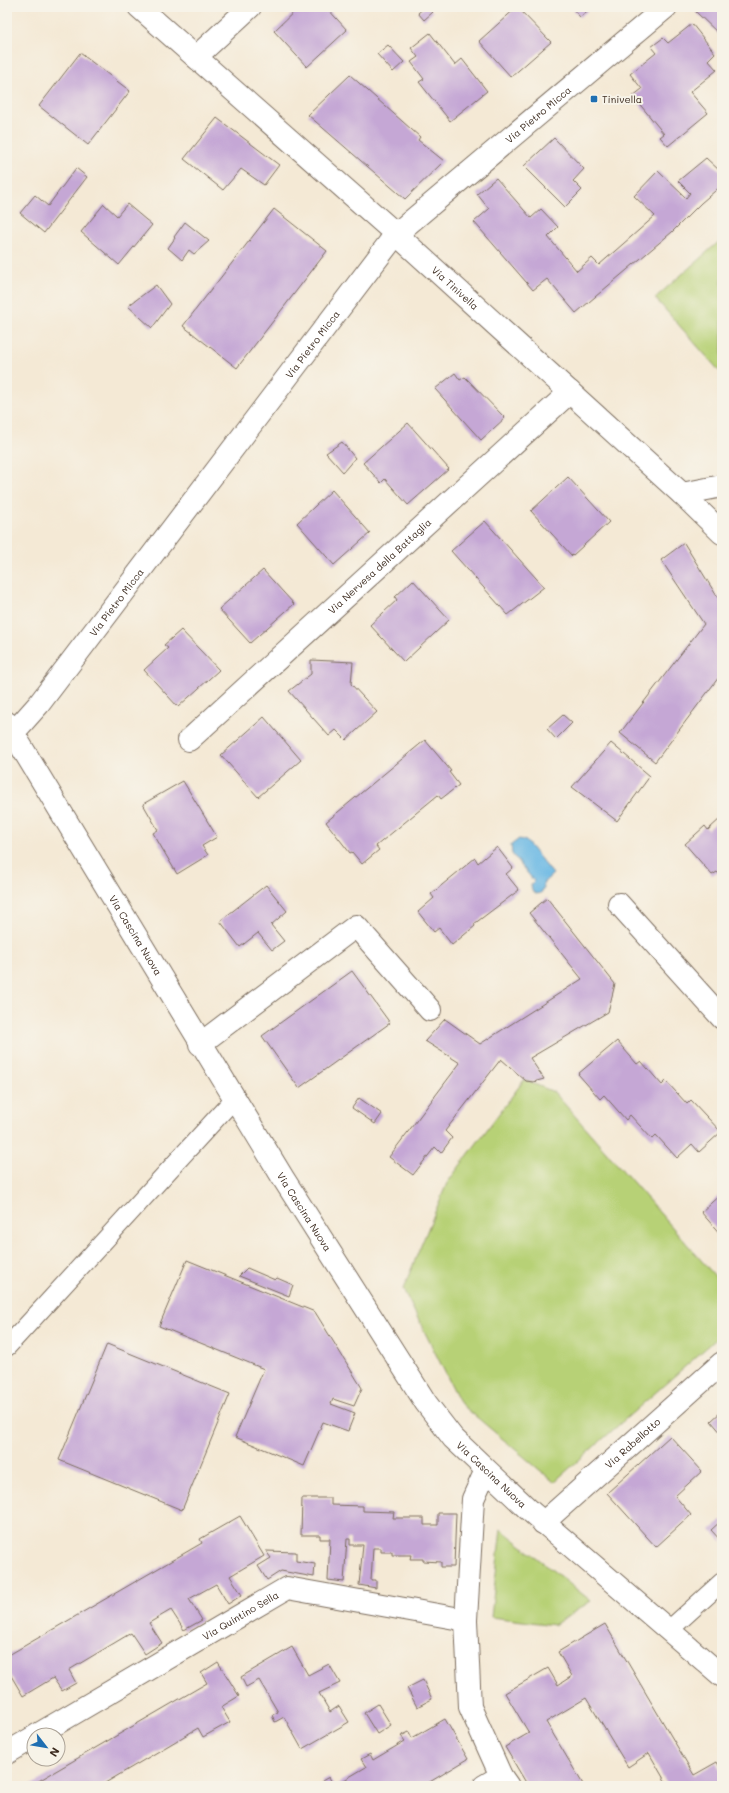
<svg xmlns="http://www.w3.org/2000/svg" width="729" height="1793" viewBox="0 0 729 1793" font-family="Mali,sans-serif">
<style>
.green{fill:#b7d176;stroke:#797e4a}
.water{fill:#69b8e4;stroke:#527181}
.building{fill:#c5a7d5}
.lines{fill:none;stroke-linecap:round;stroke-linejoin:round}
.service-casing{stroke:#7c6d5e;stroke-width:20}
.minor-casing{stroke:#7c6d5e;stroke-width:24}
.tertiary-casing{stroke:#7c6d5e;stroke-width:24}
.service{stroke:#fff;stroke-width:18}
.minor{stroke:#fff;stroke-width:22}
.tertiary{stroke:#fff;stroke-width:22}
.poi-dot{fill:#1f6fb2;stroke:#f7f3e8;stroke-width:1.5}
.labels{text-anchor:middle;stroke-width:4;stroke-linejoin:round;paint-order:stroke}
.poi-label{font-size:10px;fill:#3b2a1e;stroke:#f7f3e8;text-anchor:start}
.street-label{font-size:10px;fill:#3b2a1e;stroke:#f7f3e8}
</style>
<rect width="100%" height="100%" fill="#f7f3e8"/>
<filter id="ink" filterUnits="userSpaceOnUse"><feTurbulence type="fractalNoise" baseFrequency=".025" numOctaves="2"/><feDisplacementMap in="SourceGraphic" scale="8" xChannelSelector="R" yChannelSelector="G"/><feConvolveMatrix kernelMatrix="1 2 1 2 8 2 1 2 1" color-interpolation-filters="sRGB"/></filter>
<filter id="wash" filterUnits="userSpaceOnUse"><feTurbulence type="fractalNoise" baseFrequency=".012" numOctaves="4" result="noise"/><feDisplacementMap in="SourceGraphic" scale="16" xChannelSelector="R" yChannelSelector="G"/><feGaussianBlur stdDeviation="0.9" result="paint"/><feColorMatrix in="noise" values="0 0 0 0 0 0 0 0 0 0 0 0 0 0 0 0 0 1.4 0 .05"/><feComposite in="paint" operator="in"/></filter>
<g filter="url(#wash)">
<rect width="100%" height="100%" fill="#f4e9d5"/>
<g class="green">
<polygon points="722,239 722,374 655,298"/>
<polygon points="524,1080 554,1092 722,1284 722,1334 554,1482 461,1404 403,1289 447,1183"/>
<polygon points="501,1529 591,1601 554,1625 491,1617"/>
</g>
<polygon class="water" points="519,839 526,841 553,874 543,883 544,887 541,893 536,894 532,891 531,884 534,881 512,854 511,845"/>
<g id="blocks">
<g class="building">
<polygon points="299,7 326,7 347,30 307,67 274,31"/>
<polygon points="425,7 428,7 433,12 424,20 418,13"/>
<polygon points="517,7 551,42 511,77 479,41"/>
<polygon points="571,7 592,7 580,17"/>
<polygon points="699,7 722,7 722,37 695,11"/>
<polygon points="692,24 715,53 708,60 717,70 690,92 708,113 668,146 660,137 664,134 633,96 642,89 630,74 656,53 651,47 663,38 668,43"/>
<polygon points="430,33 455,65 462,59 487,91 450,121 419,82 424,79 411,62 418,57 411,48"/>
<polygon points="388,45 404,62 393,72 377,54"/>
<polygon points="80,53 130,91 88,145 39,106"/>
<polygon points="350,75 420,137 418,140 444,161 405,199 308,115"/>
<polygon points="217,118 279,165 264,185 241,169 223,190 184,159"/>
<polygon points="554,138 584,169 573,181 582,190 565,207 524,166"/>
<polygon points="706,158 720,171 722,169 722,185 701,203 672,232 576,313 547,279 533,290 474,222 489,209 477,194 496,178 531,218 541,209 558,227 548,237 577,271 592,258 599,265 655,216 634,196 658,171 686,198 690,193 678,181"/>
<polygon points="76,168 87,177 44,233 20,213 35,195 48,206"/>
<polygon points="104,204 117,216 127,204 152,225 119,265 81,232"/>
<polygon points="274,209 327,251 237,368 183,326"/>
<polygon points="185,222 209,241 194,254 189,250 182,260 168,248 175,238 174,237"/>
<polygon points="156,285 170,304 152,328 128,306"/>
<polygon points="455,373 460,380 465,377 505,418 481,440 435,389"/>
<polygon points="408,423 449,469 408,505 385,479 381,483 363,463"/>
<polygon points="342,442 355,458 343,472 326,453"/>
<polygon points="568,477 609,522 572,556 531,511"/>
<polygon points="332,490 370,533 334,565 297,523"/>
<polygon points="485,521 544,587 508,615 451,551"/>
<polygon points="684,543 718,598 722,595 722,673 655,762 620,733 704,624 661,560"/>
<polygon points="263,570 294,604 250,643 219,609"/>
<polygon points="413,580 449,620 404,662 370,625 397,600 395,597"/>
<polygon points="181,630 219,670 178,707 144,670 168,648 164,645"/>
<polygon points="311,660 353,662 351,684 377,712 346,740 336,730 329,736 289,691 311,674"/>
<polygon points="563,715 572,723 556,739 547,729"/>
<polygon points="264,717 301,760 258,797 221,755"/>
<polygon points="425,740 451,771 449,772 459,785 441,799 438,795 376,846 379,850 362,864 352,852 350,853 326,822"/>
<polygon points="611,743 650,776 617,821 572,787"/>
<polygon points="183,781 217,837 202,846 208,855 177,874 153,833 158,830 143,804"/>
<polygon points="722,817 722,877 717,872 712,875 685,844 705,826 708,830"/>
<polygon points="497,847 513,868 506,874 519,890 474,924 475,926 452,945 439,928 434,932 418,912 434,898 431,894 475,858 478,863"/>
<polygon points="266,885 287,911 271,925 284,941 272,950 258,933 240,947 220,921"/>
<polygon points="547,898 615,984 608,1012 530,1058 544,1079 533,1082 526,1081 501,1059 445,1131 452,1138 441,1153 435,1147 413,1175 389,1157 460,1063 425,1041 445,1019 480,1044 582,979 529,913"/>
<polygon points="352,971 390,1023 299,1088 262,1036"/>
<polygon points="617,1041 637,1064 641,1061 662,1085 666,1081 687,1104 691,1100 721,1132 699,1152 692,1144 677,1158 656,1135 652,1139 630,1115 626,1120 604,1095 600,1099 578,1074"/>
<polygon points="359,1098 382,1114 375,1124 352,1108"/>
<polygon points="722,1193 722,1236 701,1212"/>
<polygon points="187,1260 315,1312 362,1388 354,1406 333,1399 331,1404 355,1413 348,1431 323,1422 304,1466 235,1437 264,1369 159,1326"/>
<polygon points="247,1268 275,1280 277,1278 293,1285 289,1296 239,1276"/>
<polygon points="107,1344 230,1394 182,1510 59,1460"/>
<polygon points="722,1411 722,1434 711,1421"/>
<polygon points="670,1436 702,1471 675,1496 691,1515 656,1547 607,1493"/>
<polygon points="302,1498 331,1498 331,1505 363,1506 363,1511 394,1512 393,1518 424,1518 424,1525 438,1525 438,1513 456,1513 454,1567 441,1567 441,1562 423,1561 423,1559 410,1559 411,1555 392,1555 392,1552 381,1552 381,1548 373,1548 371,1580 376,1580 376,1588 359,1585 363,1545 350,1545 350,1539 347,1539 344,1582 328,1580 330,1539 320,1539 320,1535 301,1535"/>
<polygon points="240,1516 264,1556 230,1576 242,1595 228,1604 216,1584 189,1599 202,1620 184,1630 171,1610 149,1623 162,1643 145,1654 131,1633 69,1670 76,1683 62,1691 53,1678 23,1696 7,1669 7,1656 202,1543 200,1539"/>
<polygon points="722,1520 722,1542 711,1530"/>
<polygon points="266,1551 296,1552 296,1561 315,1564 314,1577 281,1571 267,1580 258,1566 271,1558"/>
<polygon points="605,1624 694,1775 717,1762 722,1771 722,1786 668,1786 649,1753 628,1767 586,1698 546,1722 584,1786 528,1786 505,1747 529,1733 505,1693 548,1668 558,1685 572,1676 558,1652"/>
<polygon points="292,1647 308,1675 329,1664 340,1683 319,1693 330,1712 339,1706 349,1722 302,1749 284,1717 275,1722 272,1715 278,1712 259,1680 246,1687 241,1677"/>
<polygon points="218,1662 239,1696 221,1707 230,1722 203,1737 198,1728 100,1786 30,1786 207,1683 201,1673"/>
<polygon points="423,1680 432,1699 417,1707 407,1688"/>
<polygon points="378,1704 391,1725 377,1734 364,1713"/>
<polygon points="445,1719 468,1759 423,1786 325,1786 322,1781 329,1777 334,1786 366,1767 361,1759 370,1754 373,1760 405,1741 401,1736 409,1732 412,1738"/>
</g>
</g>
</g>
<g filter="url(#ink)">
<use href="#blocks" fill-opacity="0" stroke="#7c6d5e" stroke-width="1"/>
<g class="lines">
<g class="service-casing">
<g id="service">
<polyline points="7,1347 234,1099"/>
<polyline points="668,1631 722,1582"/>
</g>
</g>
<g class="minor-casing">
<g id="minor">
<path id="s1" d="M139,7L396,234L682,494L722,486"/>
<polyline points="196,57 250,7"/>
<polyline points="682,494 722,533"/>
<path id="s2" d="M7,740L39,704L396,234L666,7"/>
<path id="s3" d="M189,740L570,392"/>
<polyline points="619,904 722,1018"/>
<polyline points="200,1044 356,926 430,1010"/>
<polyline points="486,1470 473,1499 466,1620 470,1707 501,1776 508,1786"/>
<path id="s4" d="M543,1523L722,1363"/>
<path id="s5" d="M37,1735L287,1588L466,1620"/>
<polyline points="7,1753 34,1737"/>
<polyline points="484,1786 501,1776"/>
</g>
</g>
<g class="tertiary-casing">
<g id="tertiary">
<path id="s6" d="M7,723L283,1178L426,1403L453,1438L529,1510L722,1676"/>
</g>
</g>
<use href="#service" class="service"/>
<use href="#minor" class="minor"/>
<use href="#tertiary" class="tertiary"/>
</g>
</g>
<rect class="poi-dot" x="590" y="95" width="8" height="8" rx="2"/>
<g class="labels">
<g class="poi-label">
<text x="602" y="103">Tinivella</text>
</g>
<g class="street-label">
<text dy="4" stroke="none"><textPath href="#s2" startOffset="824">Via Pietro Micca</textPath></text>
<text dy="4" stroke="none"><textPath href="#s1" startOffset="423">Via Tinivella</textPath></text>
<text dy="4" stroke="none"><textPath href="#s2" startOffset="500">Via Pietro Micca</textPath></text>
<text dy="4" stroke="none"><textPath href="#s3" startOffset="258">Via Nervesa della Battaglia</textPath></text>
<text dy="4" stroke="none"><textPath href="#s2" startOffset="176">Via Pietro Micca</textPath></text>
<text dy="4" stroke="none"><textPath href="#s6" startOffset="248">Via Cascina Nuova</textPath></text>
<text dy="4" stroke="none"><textPath href="#s6" startOffset="572">Via Cascina Nuova</textPath></text>
<text dy="4" stroke="none"><textPath href="#s4" startOffset="120">Via Rabellotto</textPath></text>
<text dy="4" stroke="none"><textPath href="#s6" startOffset="896">Via Cascina Nuova</textPath></text>
<text dy="4" stroke="none"><textPath href="#s5" startOffset="236">Via Quintino Sella</textPath></text>
</g>
</g>
<rect width="729" height="1793" fill="none" stroke="#f7f3e8" stroke-width="24"/>
<g transform="translate(46 1747) rotate(121)"><circle r="19" fill="#f7f3e8" stroke="#aca397"/>
<path d="M0-3L7 15L0 10L-7 15Z" fill="#1f6fb2"/>
<text y="-6" font-size="11" font-weight="bold" text-anchor="middle" fill="#3b2a1e">N</text>
</g>
</svg>
